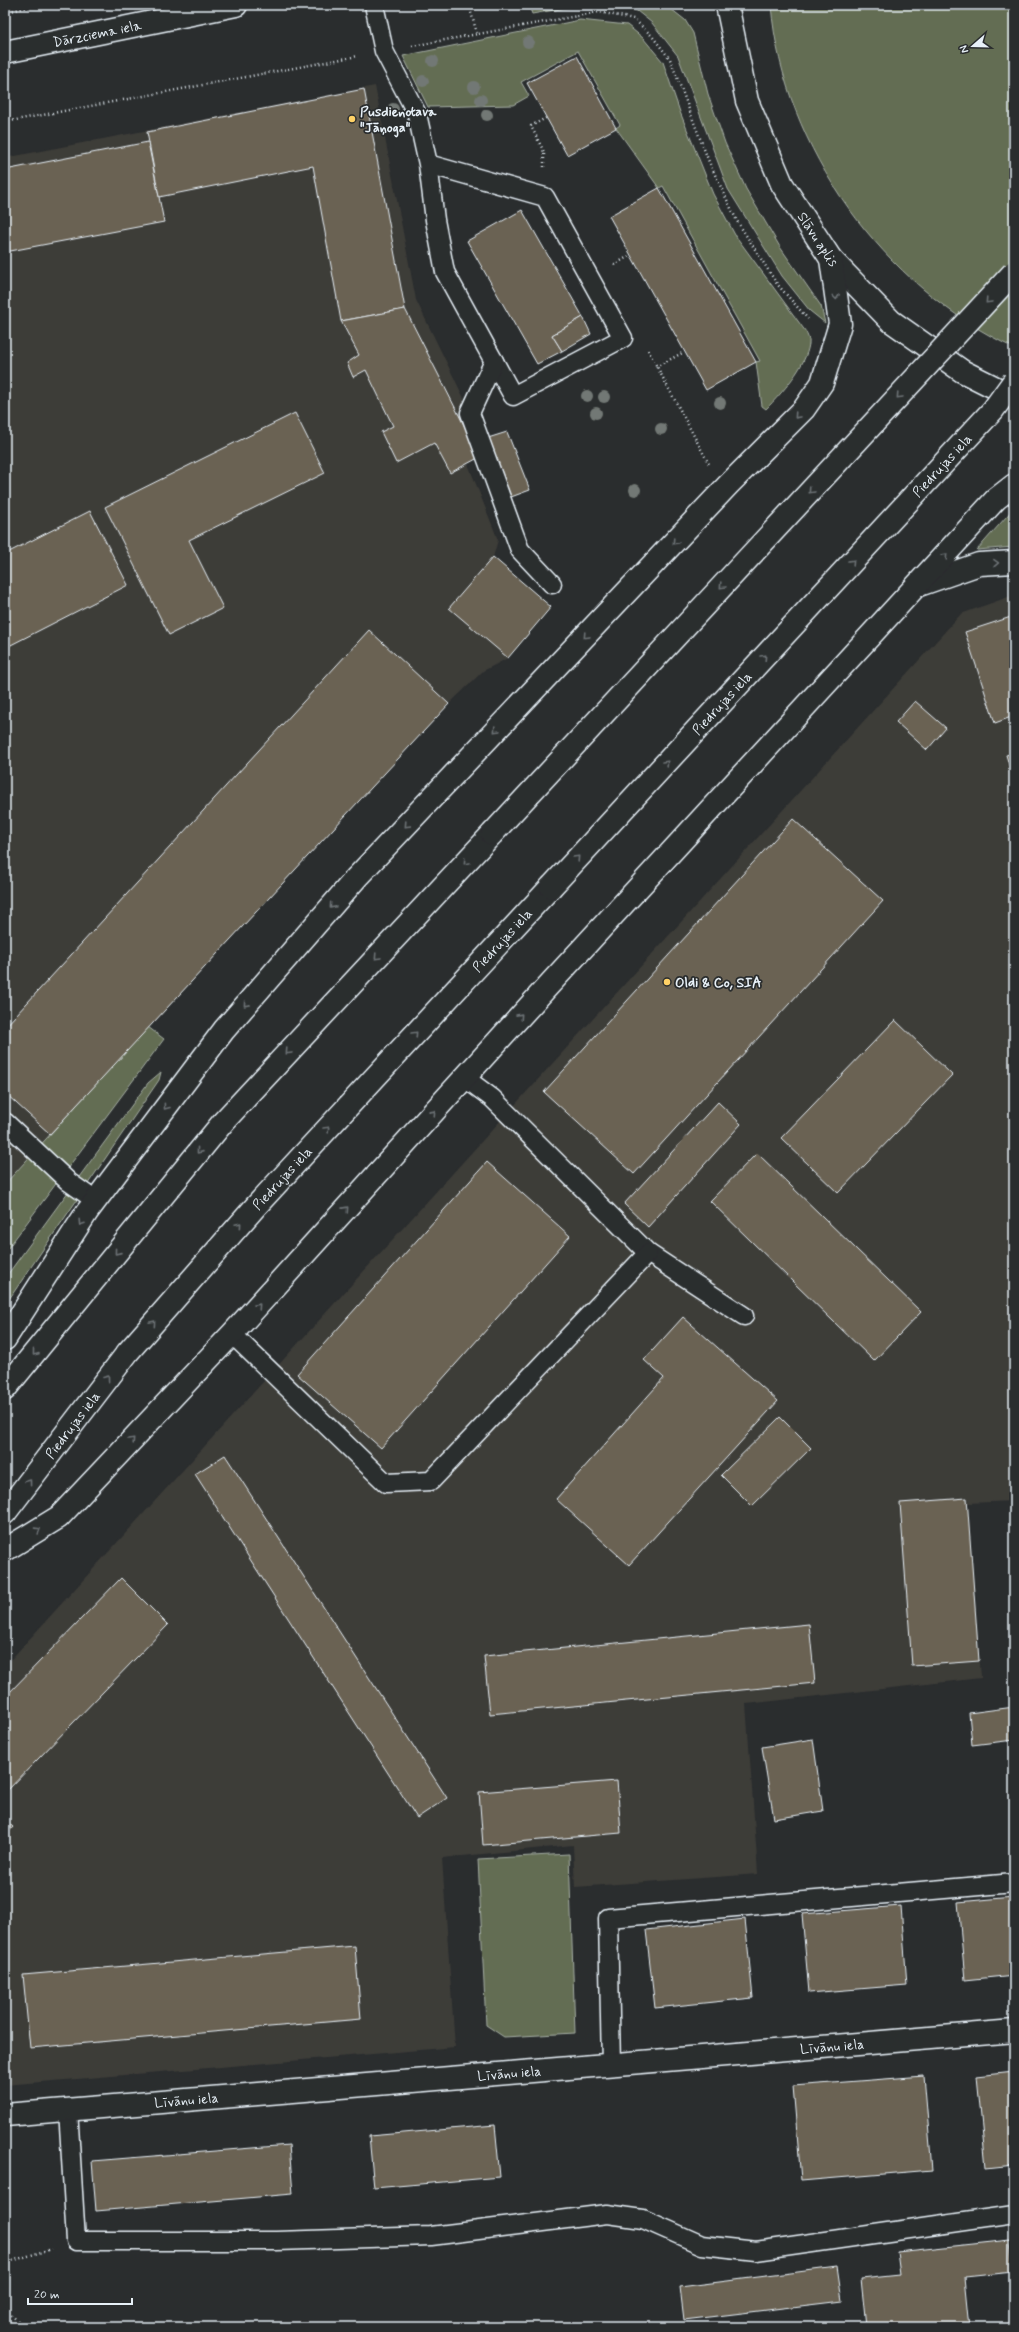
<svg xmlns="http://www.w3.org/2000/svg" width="1019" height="2332" viewBox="0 0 1019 2332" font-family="Mynerve,sans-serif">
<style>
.built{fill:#3e3d39}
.green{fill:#646d53;stroke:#a6afa6}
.building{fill:#6b6253;stroke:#e8f1f8}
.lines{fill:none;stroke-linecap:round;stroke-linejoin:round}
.lane-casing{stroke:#e8f1f8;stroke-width:21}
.street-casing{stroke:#e8f1f8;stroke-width:25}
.secondary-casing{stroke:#e8f1f8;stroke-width:25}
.primary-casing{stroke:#e8f1f8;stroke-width:25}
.path{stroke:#e8f1f8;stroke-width:2.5;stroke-dasharray:1 3;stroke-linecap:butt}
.lane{stroke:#2a2d2e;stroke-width:18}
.street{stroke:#2a2d2e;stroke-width:22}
.secondary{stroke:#2a2d2e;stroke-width:22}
.primary{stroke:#2a2d2e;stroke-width:22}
.secondary-bridge-casing{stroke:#e8f1f8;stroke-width:25;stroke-linecap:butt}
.secondary-bridge{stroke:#2a2d2e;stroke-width:22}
.tree{fill:#727874}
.oneway{stroke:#6c7275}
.poi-dot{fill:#ffd166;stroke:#2a2d2e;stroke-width:1.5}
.labels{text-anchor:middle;stroke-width:3.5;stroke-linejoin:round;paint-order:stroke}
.street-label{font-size:14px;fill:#e8f1f8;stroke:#2a2d2e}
.poi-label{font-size:14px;font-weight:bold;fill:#e8f1f8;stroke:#2a2d2e;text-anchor:start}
</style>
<rect width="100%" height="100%" fill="#2a2d2e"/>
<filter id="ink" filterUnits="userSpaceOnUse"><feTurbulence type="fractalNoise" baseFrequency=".025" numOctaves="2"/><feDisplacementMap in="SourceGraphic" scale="8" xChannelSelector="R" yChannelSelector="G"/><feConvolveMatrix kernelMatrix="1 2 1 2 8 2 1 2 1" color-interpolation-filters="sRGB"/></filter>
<g filter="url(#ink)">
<g class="built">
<polygon points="375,86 416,300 475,421 465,427 478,458 468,464 498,540 493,557 551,607 508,658 483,671 449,704 5,1184 5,158"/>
<polygon points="1014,595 1014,951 1008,953 1014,1132 1014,1501 968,1503 981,1678 746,1704 758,1874 575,1887 573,1845 442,1858 455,2047 5,2085 5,1666 961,614"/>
</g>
<g class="green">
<polygon points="534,5 583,5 532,14 529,6"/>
<polygon points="617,5 666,5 685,20 693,33 708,94 725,143 746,189 780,247 821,306 825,323 810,311 782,276 728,189 678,56 652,23 637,11"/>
<path d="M771,5H1014V348C884,287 783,149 771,5Z"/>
<path d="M580,20L627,25L643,38L663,62L680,112L713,194L735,235L806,332C807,335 810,340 809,344C806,366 782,393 766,409L762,406L756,362L760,361L663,186L659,188L616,128L620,125L578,51L521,82L529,96L513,105L428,107L403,56Z"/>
<polygon points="1014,508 1014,547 977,550"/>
<polygon points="148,1027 164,1039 5,1252 5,1184"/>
<polygon points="161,1072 159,1080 5,1305 5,1278 148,1083"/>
<polygon points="569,1854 575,2033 504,2037 486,2025 478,1859"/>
</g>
<g class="building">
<polygon points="577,56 616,128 567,155 527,83"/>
<polygon points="364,89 405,309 341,321 313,166 159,197 147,132"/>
<polygon points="148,142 164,222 5,252 5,170"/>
<polygon points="659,188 756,362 706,390 609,216"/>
<polygon points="522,210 583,317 552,335 562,351 537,364 467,241"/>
<polygon points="405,309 465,427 478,458 450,473 434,443 396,463 381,432 393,426 366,370 353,377 347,363 359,355 341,321"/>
<polygon points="583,317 591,334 562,351 552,335"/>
<polygon points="295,413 325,473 189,540 223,608 169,635 105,507"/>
<polygon points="507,432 530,490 511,497 488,438"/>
<polygon points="90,511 128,585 5,648 5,554"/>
<polygon points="493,557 551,607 508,658 449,608"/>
<polygon points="1014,616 1014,716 995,723 965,632"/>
<polygon points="369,630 449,704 50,1134 5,1093 5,1027"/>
<polygon points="915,701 946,728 927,750 896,722"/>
<polygon points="1014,753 1014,781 1006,755"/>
<polygon points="793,819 883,901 634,1174 544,1092"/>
<polygon points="895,1020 952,1075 838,1193 781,1138"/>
<polygon points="718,1102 741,1124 648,1227 624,1204"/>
<polygon points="757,1153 921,1312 874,1361 710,1201"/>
<polygon points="487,1162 570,1236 381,1448 297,1374"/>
<polygon points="683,1317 778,1401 629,1565 556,1499 664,1378 644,1360"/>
<polygon points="780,1417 811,1448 752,1506 721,1475"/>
<polygon points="225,1455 447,1798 417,1818 195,1474"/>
<polygon points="967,1498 979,1661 912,1666 900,1503"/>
<polygon points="121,1578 168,1625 5,1793 5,1697"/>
<polygon points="809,1624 815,1683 490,1714 484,1656"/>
<polygon points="1014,1707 1014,1740 972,1745 969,1713"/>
<polygon points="813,1739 823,1811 774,1819 762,1747"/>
<polygon points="617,1781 621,1833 483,1845 479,1792"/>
<polygon points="5,1820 13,1827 5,1836"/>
<polygon points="1014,1897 1014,1975 965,1980 958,1902"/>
<polygon points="901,1906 907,1985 809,1993 802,1914"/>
<polygon points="745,1919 753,1998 655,2008 646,1930"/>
<polygon points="355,1946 361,2019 30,2048 23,1975"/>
<polygon points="1014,2072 1014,2165 986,2168 977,2076"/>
<polygon points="924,2076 932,2170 801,2181 793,2086"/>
<polygon points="495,2125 500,2177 374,2188 369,2136"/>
<polygon points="289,2145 293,2194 96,2211 92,2161"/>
<polygon points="1010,2240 1013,2272 965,2277 970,2327 866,2327 861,2279 900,2275 897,2252"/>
<polygon points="837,2267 842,2301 684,2320 680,2287"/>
</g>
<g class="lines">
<g class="lane-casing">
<g id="lane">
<polyline points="374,5 384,51 417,114 428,164 435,220 445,272 513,396 623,338 545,197 428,164"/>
<polyline points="494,361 470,413 520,550 552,584"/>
<polyline points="465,1078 492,1098 648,1253 744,1316"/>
<polyline points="5,1122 69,1182 96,1201"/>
<polyline points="232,1334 386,1483 431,1481 648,1253"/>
<polyline points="611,2065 608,1918 1014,1883"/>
<polyline points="68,2109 76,2241 277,2241 431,2236 607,2214 643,2219 702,2245 756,2251 1014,2214"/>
</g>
</g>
<g class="street-casing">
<g id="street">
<polyline points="919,585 979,564 1014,562"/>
<path id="s1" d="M5,2115L1014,2031"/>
</g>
</g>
<g class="secondary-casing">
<g id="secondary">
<path id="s2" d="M5,52L236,5"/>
<polyline points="5,1389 224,1121 492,834"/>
<path id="s3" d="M5,1513L128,1352L256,1206L551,887"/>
</g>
</g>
<g class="primary-casing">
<g id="primary">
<path id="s4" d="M727,5L747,101L782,184L831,259L891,321L962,371L1014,397"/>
<polyline points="5,1339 87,1212 224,1030 357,877 729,484 804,409 822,383 840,324 831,259"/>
<polyline points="5,1550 59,1517 232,1334 547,987 996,499 1014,485"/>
</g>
</g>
<g class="path">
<polyline points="469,5 477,34"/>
<polyline points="5,12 40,5"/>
<polyline points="412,46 599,12 634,19 652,36 670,59 709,162 737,221 777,284 808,319"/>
<polyline points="5,122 358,56"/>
<polyline points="544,167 544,152 531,126 546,118"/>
<polyline points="614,265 631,255"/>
<polyline points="648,350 709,464"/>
<polyline points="656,367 684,352"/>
<polyline points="5,2263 51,2249"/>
<polyline points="5,2310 25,2327"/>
</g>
<use href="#lane" class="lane"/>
<use href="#street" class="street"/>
<use href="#secondary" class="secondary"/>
<use href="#primary" class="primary"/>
<g class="secondary-bridge-casing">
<g id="secondary-bridge">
<polyline points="492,834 1014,272"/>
<path id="s5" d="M551,887L993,410L1014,381"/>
</g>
</g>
<use href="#secondary-bridge" class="secondary-bridge"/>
</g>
<g class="tree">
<circle cx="528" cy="42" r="6"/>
<circle cx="433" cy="61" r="6"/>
<circle cx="423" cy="81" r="6"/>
<circle cx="474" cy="87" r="6"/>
<circle cx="481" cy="100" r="6"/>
<circle cx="393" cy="109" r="6"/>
<circle cx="487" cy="115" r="6"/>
<circle cx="587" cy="396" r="6"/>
<circle cx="604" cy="397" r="6"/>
<circle cx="720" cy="403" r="6"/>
<circle cx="596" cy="413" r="6"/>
<circle cx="661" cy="429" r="6"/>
<circle cx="635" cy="490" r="6"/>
</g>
<defs><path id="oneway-chevron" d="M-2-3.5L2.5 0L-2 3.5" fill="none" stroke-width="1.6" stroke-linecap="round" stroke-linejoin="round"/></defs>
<g class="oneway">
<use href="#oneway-chevron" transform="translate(836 297) rotate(83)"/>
<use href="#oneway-chevron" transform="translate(988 301) rotate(133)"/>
<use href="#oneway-chevron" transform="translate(899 396) rotate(133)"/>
<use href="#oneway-chevron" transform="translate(797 416) rotate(132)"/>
<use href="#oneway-chevron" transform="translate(811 491) rotate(133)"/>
<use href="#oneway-chevron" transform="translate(675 542) rotate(133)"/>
<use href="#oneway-chevron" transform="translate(945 556) rotate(-48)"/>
<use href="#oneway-chevron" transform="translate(852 562) rotate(-47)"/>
<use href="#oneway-chevron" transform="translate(996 563) rotate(-2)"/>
<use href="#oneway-chevron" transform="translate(722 586) rotate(133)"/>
<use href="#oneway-chevron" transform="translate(586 636) rotate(133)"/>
<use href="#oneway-chevron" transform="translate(764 657) rotate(-47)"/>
<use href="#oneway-chevron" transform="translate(496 730) rotate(133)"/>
<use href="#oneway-chevron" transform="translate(666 763) rotate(-47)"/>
<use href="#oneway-chevron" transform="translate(407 825) rotate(133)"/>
<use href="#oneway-chevron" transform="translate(577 858) rotate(-47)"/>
<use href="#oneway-chevron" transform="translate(466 862) rotate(133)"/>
<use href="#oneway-chevron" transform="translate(332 906) rotate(131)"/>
<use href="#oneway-chevron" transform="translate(377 957) rotate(133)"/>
<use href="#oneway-chevron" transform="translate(246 1004) rotate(131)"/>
<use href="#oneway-chevron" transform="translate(520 1016) rotate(-48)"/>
<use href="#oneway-chevron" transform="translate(415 1034) rotate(-47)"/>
<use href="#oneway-chevron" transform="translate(288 1052) rotate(133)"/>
<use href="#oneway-chevron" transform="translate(166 1107) rotate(127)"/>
<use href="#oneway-chevron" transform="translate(433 1113) rotate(-48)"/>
<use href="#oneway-chevron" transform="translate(327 1129) rotate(-47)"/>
<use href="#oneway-chevron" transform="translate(199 1151) rotate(129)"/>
<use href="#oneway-chevron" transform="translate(346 1209) rotate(-48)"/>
<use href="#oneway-chevron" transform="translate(81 1223) rotate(123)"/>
<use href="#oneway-chevron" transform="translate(239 1225) rotate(-49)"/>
<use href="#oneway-chevron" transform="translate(117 1252) rotate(129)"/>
<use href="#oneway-chevron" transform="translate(258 1306) rotate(-48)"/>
<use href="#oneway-chevron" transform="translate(153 1323) rotate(-49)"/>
<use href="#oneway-chevron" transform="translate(35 1353) rotate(129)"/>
<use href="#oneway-chevron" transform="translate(107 1378) rotate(-53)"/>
<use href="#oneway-chevron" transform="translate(132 1440) rotate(-47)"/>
<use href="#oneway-chevron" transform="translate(29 1482) rotate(-53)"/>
<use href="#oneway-chevron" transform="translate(38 1530) rotate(-32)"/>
</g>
</g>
<g class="poi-dot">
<circle cx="352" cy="119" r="4"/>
<circle cx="667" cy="982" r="4"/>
</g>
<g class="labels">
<g class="street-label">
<text dy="5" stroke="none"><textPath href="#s2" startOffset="94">Dārzciema iela</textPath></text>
<text dy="5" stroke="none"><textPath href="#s4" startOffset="254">Slāvu aplis</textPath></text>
<text dy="5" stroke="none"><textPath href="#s5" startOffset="575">Piedrujas iela</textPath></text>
<text dy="5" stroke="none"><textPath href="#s5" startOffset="251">Piedrujas iela</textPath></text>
<text dy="5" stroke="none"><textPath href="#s3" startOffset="759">Piedrujas iela</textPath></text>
<text dy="5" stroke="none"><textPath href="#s3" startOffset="435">Piedrujas iela</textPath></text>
<text dy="5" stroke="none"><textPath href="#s3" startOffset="111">Piedrujas iela</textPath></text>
<text dy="5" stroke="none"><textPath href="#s1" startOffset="830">Līvānu iela</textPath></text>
<text dy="5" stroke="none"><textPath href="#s1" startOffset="506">Līvānu iela</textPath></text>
<text dy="5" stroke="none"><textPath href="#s1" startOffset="182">Līvānu iela</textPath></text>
</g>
<g class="poi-label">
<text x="360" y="116">Pusdienotava<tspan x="360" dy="16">"Jāņoga"</tspan></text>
<text x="675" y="987">Oldi &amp; Co, SIA</text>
</g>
</g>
<rect width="1019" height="2332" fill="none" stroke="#2a2d2e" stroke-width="20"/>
<rect x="10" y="10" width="999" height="2312" fill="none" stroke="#e8f1f8" stroke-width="1.5" filter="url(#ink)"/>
<g transform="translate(973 46) rotate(250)" stroke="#2a2d2e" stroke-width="3" paint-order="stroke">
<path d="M0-3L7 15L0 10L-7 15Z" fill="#e8f1f8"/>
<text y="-6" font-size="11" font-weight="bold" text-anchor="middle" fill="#e8f1f8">N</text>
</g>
<path d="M28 2298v6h104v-6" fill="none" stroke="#e8f1f8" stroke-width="2"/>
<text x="34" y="2298" font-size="12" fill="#e8f1f8" stroke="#2a2d2e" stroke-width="3" paint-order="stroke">20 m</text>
</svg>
